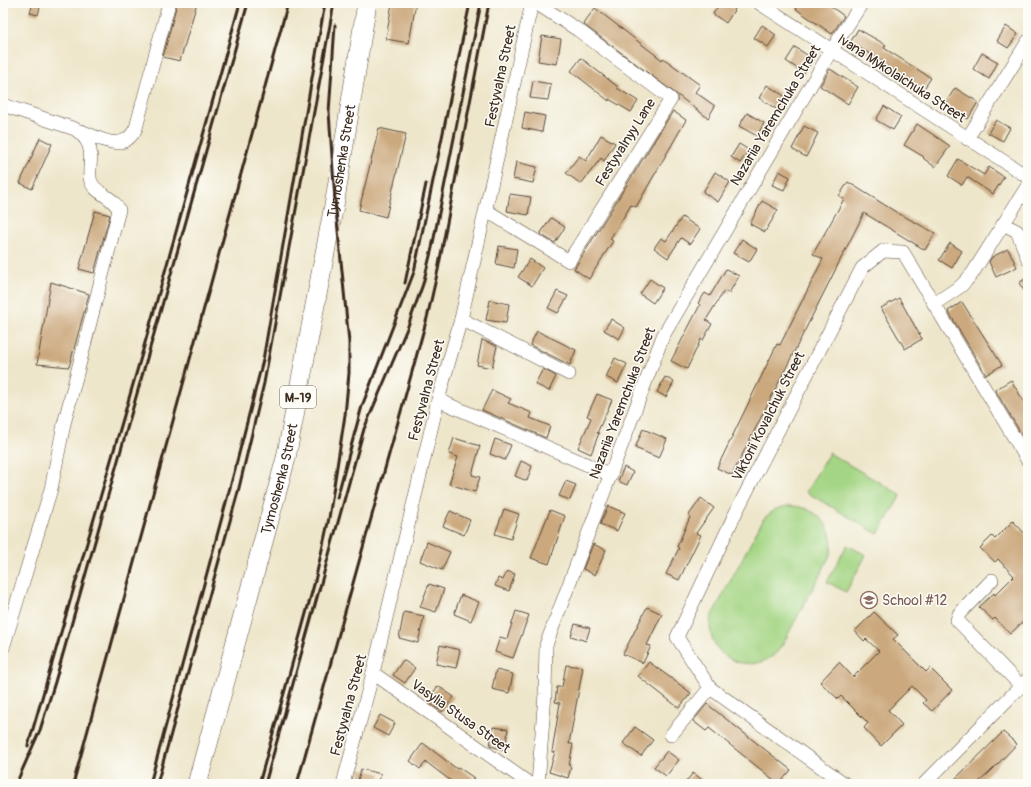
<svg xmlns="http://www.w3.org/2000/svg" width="1031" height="787" viewBox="0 0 1031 787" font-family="Pangolin,sans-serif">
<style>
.green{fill:#a4d584;stroke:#708051}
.building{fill:#cba87d}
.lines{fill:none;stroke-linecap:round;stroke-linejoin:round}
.minor-casing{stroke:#564638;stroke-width:14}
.highway-casing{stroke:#564638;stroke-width:20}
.minor{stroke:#fff;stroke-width:13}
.highway{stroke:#fff;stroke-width:19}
.rail{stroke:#3b2a1e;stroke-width:3}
.labels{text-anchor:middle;stroke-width:3;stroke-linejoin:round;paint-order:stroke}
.shield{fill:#fdfcf7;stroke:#75695f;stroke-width:1}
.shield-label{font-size:13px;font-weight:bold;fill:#3b2a1e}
.street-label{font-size:14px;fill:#3b2a1e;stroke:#fdfcf7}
.education-label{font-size:14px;fill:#785e54;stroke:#fdfcf7;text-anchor:start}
</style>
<rect width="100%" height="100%" fill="#fdfcf7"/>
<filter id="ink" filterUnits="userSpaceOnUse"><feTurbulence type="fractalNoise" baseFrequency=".025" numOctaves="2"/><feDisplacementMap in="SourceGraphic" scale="8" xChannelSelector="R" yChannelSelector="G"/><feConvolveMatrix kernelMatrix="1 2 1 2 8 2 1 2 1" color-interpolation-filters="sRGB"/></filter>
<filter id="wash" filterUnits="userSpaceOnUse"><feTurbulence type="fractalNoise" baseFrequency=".012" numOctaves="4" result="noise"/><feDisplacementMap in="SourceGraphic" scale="16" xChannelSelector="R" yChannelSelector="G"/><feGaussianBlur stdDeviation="0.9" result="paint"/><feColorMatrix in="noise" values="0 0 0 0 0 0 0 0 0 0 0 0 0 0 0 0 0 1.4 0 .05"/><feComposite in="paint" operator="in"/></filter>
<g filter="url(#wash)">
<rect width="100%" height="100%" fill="#eee6ca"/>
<g class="green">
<polygon points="829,453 901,495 878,534 806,492"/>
<path d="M788,506C815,505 836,526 831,553C820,577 806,600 794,623C789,632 784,644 777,652C764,667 739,667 724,655C712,645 708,631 711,617L764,518L776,509Z"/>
<polygon points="847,545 866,555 846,592 827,582"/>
</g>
<g id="blocks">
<g class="building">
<polygon points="33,3 41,3 38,15 30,13"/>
<polygon points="177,3 197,3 180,61 163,57"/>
<polygon points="392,3 416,3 409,43 386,39"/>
<polygon points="720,3 726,3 735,9 726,23 713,14"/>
<polygon points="800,3 826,3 844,16 832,34 796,9"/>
<polygon points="595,8 662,60 663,58 700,85 695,92 715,106 708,118 583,24"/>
<polygon points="762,25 776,35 768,47 754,38"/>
<polygon points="1006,26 1018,34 1008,48 997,41"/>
<polygon points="858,29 886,45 884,48 931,78 923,90 881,64 883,61 850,43"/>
<polygon points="542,36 561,39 557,64 538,61"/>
<polygon points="795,47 813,59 804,73 786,61"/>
<polygon points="982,53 998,62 989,79 973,69"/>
<polygon points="581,58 618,87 617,88 638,101 631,112 609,99 609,101 571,71"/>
<polygon points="830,69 858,87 848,104 820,86"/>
<polygon points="533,81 551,84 548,100 530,98"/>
<polygon points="767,85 786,97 778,110 759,98"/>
<polygon points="955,88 978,102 968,119 945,104"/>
<polygon points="884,106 901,117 893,130 876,120"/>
<polygon points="673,111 686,120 636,207 631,205 610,239 613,241 589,279 574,269"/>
<polygon points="525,112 545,116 542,132 522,128"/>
<polygon points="747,113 764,123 757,136 739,126"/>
<polygon points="996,120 1010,128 1003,141 988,133"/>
<polygon points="917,124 950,146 935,167 923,158 924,157 904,145"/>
<polygon points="804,126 818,133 806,157 792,149"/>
<polygon points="379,128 406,134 386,217 359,210"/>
<polygon points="601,135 615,143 604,161 601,158 581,184 566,173 579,156 586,161"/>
<polygon points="40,138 52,144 32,189 20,183"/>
<polygon points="739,144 749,150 740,163 731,157"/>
<polygon points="958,159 984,175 989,167 1004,177 993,194 967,177 962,185 948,176"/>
<polygon points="516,162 537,167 533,183 513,179"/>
<polygon points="779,171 790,177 784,190 772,185"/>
<polygon points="715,172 730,182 718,202 703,192"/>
<polygon points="848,182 896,212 935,233 925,250 864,213 732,475 717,468 777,344 780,345 823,259 813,254 844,199 839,196"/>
<polygon points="510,194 531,197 528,215 507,211"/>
<polygon points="762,201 778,210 765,232 750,224"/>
<polygon points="95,211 110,215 94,273 79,269"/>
<polygon points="682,217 700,229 690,244 681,238 668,258 654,248 661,238 666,241"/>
<polygon points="551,218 565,227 555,243 540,234"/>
<polygon points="742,239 757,249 749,262 733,253"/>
<polygon points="950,243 962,251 952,268 939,260"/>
<polygon points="499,246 517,249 514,268 496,264"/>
<polygon points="1008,249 1017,267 996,277 989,262 992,257"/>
<polygon points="530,259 543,268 532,286 518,277"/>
<polygon points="726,269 739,276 729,293 724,291 706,320 712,324 703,340 701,339 687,369 671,361 700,305 698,303 705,293 710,296"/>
<polygon points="1028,277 1028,297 1019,283"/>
<polygon points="650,279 663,288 653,303 640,294"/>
<polygon points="51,282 89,294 69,367 37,364"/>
<polygon points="557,291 568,296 558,313 548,308"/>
<polygon points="899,298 922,339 905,349 881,308"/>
<polygon points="490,300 509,304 506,323 486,320"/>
<polygon points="962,302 1002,365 986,375 948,311"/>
<polygon points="611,319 625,328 619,339 604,330"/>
<polygon points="537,331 576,350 570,365 530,345"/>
<polygon points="482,340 497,346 492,368 477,365"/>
<polygon points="615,358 627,364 618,383 606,377"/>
<polygon points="543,369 556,376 549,391 535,384"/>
<polygon points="665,377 674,382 666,397 657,392"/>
<polygon points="1011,380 1028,409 1028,445 995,390"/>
<polygon points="492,390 511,399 508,403 532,413 530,418 550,426 546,438 482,410"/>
<polygon points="597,394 612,400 597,433 599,433 591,454 578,448 591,418 587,416"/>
<polygon points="643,429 667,439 659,458 635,448"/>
<polygon points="454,438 480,446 472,475 480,477 475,492 449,484 458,457 449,454"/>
<polygon points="495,439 511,445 505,460 490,454"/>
<polygon points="521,461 532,466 527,481 515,476"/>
<polygon points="624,467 633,472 627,485 618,481"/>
<polygon points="566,481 576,485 570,500 559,496"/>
<polygon points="701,498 714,508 696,533 701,535 679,580 666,574 679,548 677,547 690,517 689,515"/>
<polygon points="608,506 625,513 617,531 600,524"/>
<polygon points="504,509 519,514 511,539 495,534"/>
<polygon points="550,510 565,516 549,564 531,558"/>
<polygon points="450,511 470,520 464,535 443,526"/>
<polygon points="1013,521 1028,537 1028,592 1025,595 1028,598 1028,617 1010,634 995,618 993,620 979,607 994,593 995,595 1014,576 998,559 995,562 980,548 992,536 995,539"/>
<polygon points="427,542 450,552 442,570 420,561"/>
<polygon points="593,544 606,550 595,575 583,569"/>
<polygon points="507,571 515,574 509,591 495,586 498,578 503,580"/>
<polygon points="429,584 444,589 436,612 420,607"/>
<polygon points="461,595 479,602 471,621 454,614"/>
<polygon points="647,607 662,614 647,645 651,646 643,663 623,654"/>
<polygon points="516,611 529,615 513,658 495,652 500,637 507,639"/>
<polygon points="404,612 424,616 418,643 399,638"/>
<polygon points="874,612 898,635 893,639 926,672 930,668 952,690 932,711 923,703 926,700 912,686 888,710 902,725 881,746 864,728 868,723 841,696 838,699 820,682 839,662 853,677 879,651 866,639 864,641 855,631"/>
<polygon points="575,624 590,628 586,641 571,636"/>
<polygon points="440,645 460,650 456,668 436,664"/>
<polygon points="403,660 415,668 405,683 393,675"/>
<polygon points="649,662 691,693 679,708 638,676"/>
<polygon points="566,665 583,667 569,744 573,744 569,766 571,767 568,778 549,772 555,752 552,752 560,703 555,702 557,687 562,687"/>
<polygon points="496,670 513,674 509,693 492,689"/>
<polygon points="438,686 454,697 442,712 427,701"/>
<polygon points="707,704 791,770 779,784 709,728 706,731 693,721"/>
<polygon points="380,715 395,723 388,736 373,728"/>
<polygon points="493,727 508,729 505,750 490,746"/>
<polygon points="635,727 653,740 641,756 623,743"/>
<polygon points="1003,732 1017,744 992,770 977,784 950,784"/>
<polygon points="423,743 457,769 458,767 474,778 469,784 455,784 426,762 420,769 410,761"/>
<polygon points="667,751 679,760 666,776 654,767"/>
<polygon points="361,769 381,774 378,784 357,784"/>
<polygon points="693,773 708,784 684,784"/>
</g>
</g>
</g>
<g filter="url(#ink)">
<use href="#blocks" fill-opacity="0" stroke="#564638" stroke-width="1"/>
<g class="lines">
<g class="minor-casing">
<g id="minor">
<polyline points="759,3 1028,177"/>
<path d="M3,105L75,129C90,140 92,149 90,167C90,172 89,177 91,182C96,194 113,196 119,210L64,424L51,489L3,648"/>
<path d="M81,131C102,139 123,154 136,128L169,3"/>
<polyline points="967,139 1028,41"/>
<polyline points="487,211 569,261 671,99 578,30 536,3"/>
<polyline points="1003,224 1017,231 1028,259"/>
<polyline points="934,304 961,286 972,274 1028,185"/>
<polyline points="461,319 569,374"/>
<polyline points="438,400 611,475"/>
<polyline points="992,580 959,614 957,620 1021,686"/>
<polyline points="373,673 530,784"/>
<polyline points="671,735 710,688"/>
<polyline points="343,784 373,673 438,400 461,319 532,3"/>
<polyline points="538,784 545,694 546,645 663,336 831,51 862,3"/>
<polyline points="845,784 710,688 677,637 737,510 862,268 883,251 903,252 1028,461"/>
<polyline points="924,784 1028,679"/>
</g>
</g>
<g class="highway-casing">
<g id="highway">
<path id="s1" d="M197,784L286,458L335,200L367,3"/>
</g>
</g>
<use href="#minor" class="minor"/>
<use href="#highway" class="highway"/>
<g class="rail">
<polyline points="405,283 426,184"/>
<polyline points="337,498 362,406 414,272 470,3"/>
<polyline points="28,746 143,350 240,3"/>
<polyline points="16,784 40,730 55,682 248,3"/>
<polyline points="73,784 288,3"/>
<polyline points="150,784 235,469 263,360 325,3"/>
<polyline points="157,784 238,492 264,383 334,3"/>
<polyline points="259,784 315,581 329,518 345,415 349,373 349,342 335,200 329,112 335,25"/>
<polyline points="265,784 364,429 408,326 423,284 432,248 481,3"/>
<polyline points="297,784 427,318 438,270 489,3"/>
</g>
</g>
</g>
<defs>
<g id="school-ring" transform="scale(0.9)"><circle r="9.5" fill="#fdfcf7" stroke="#8d6e63" stroke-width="1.5"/><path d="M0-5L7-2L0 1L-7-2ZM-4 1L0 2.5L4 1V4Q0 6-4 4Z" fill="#8d6e63"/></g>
</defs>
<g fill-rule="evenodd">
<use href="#school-ring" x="869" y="600"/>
</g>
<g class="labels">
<rect class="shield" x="280" y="386" width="36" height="22" rx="3"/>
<g class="shield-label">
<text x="298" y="402">М-19</text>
</g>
<g class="street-label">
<text transform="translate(500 76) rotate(-78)" y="5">Festyvalna Street</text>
<text transform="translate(902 78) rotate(33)" y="5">Ivana Mykolaichuka Street</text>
<text transform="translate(775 115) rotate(-59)" y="5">Nazariia Yaremchuka Street</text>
<text transform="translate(625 142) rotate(-58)" y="5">Festyvalnyy Lane</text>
<text dy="5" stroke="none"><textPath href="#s1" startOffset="640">Tymoshenka Street</textPath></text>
<text transform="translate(426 390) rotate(-75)" y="5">Festyvalna Street</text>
<text transform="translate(622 403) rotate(-69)" y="5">Nazariia Yaremchuka Street</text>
<text transform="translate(768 416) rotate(-63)" y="5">Viktorii Kovalchuk Street</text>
<text dy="5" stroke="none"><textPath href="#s1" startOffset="316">Tymoshenka Street</textPath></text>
<text transform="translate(348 705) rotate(-75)" y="5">Festyvalna Street</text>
<text transform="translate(461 716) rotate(35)" y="5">Vasylia Stusa Street</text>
</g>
<g class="education-label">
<text x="882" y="605">School #12</text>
</g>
</g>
<rect width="1031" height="787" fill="none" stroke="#fdfcf7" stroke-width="16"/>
</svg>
